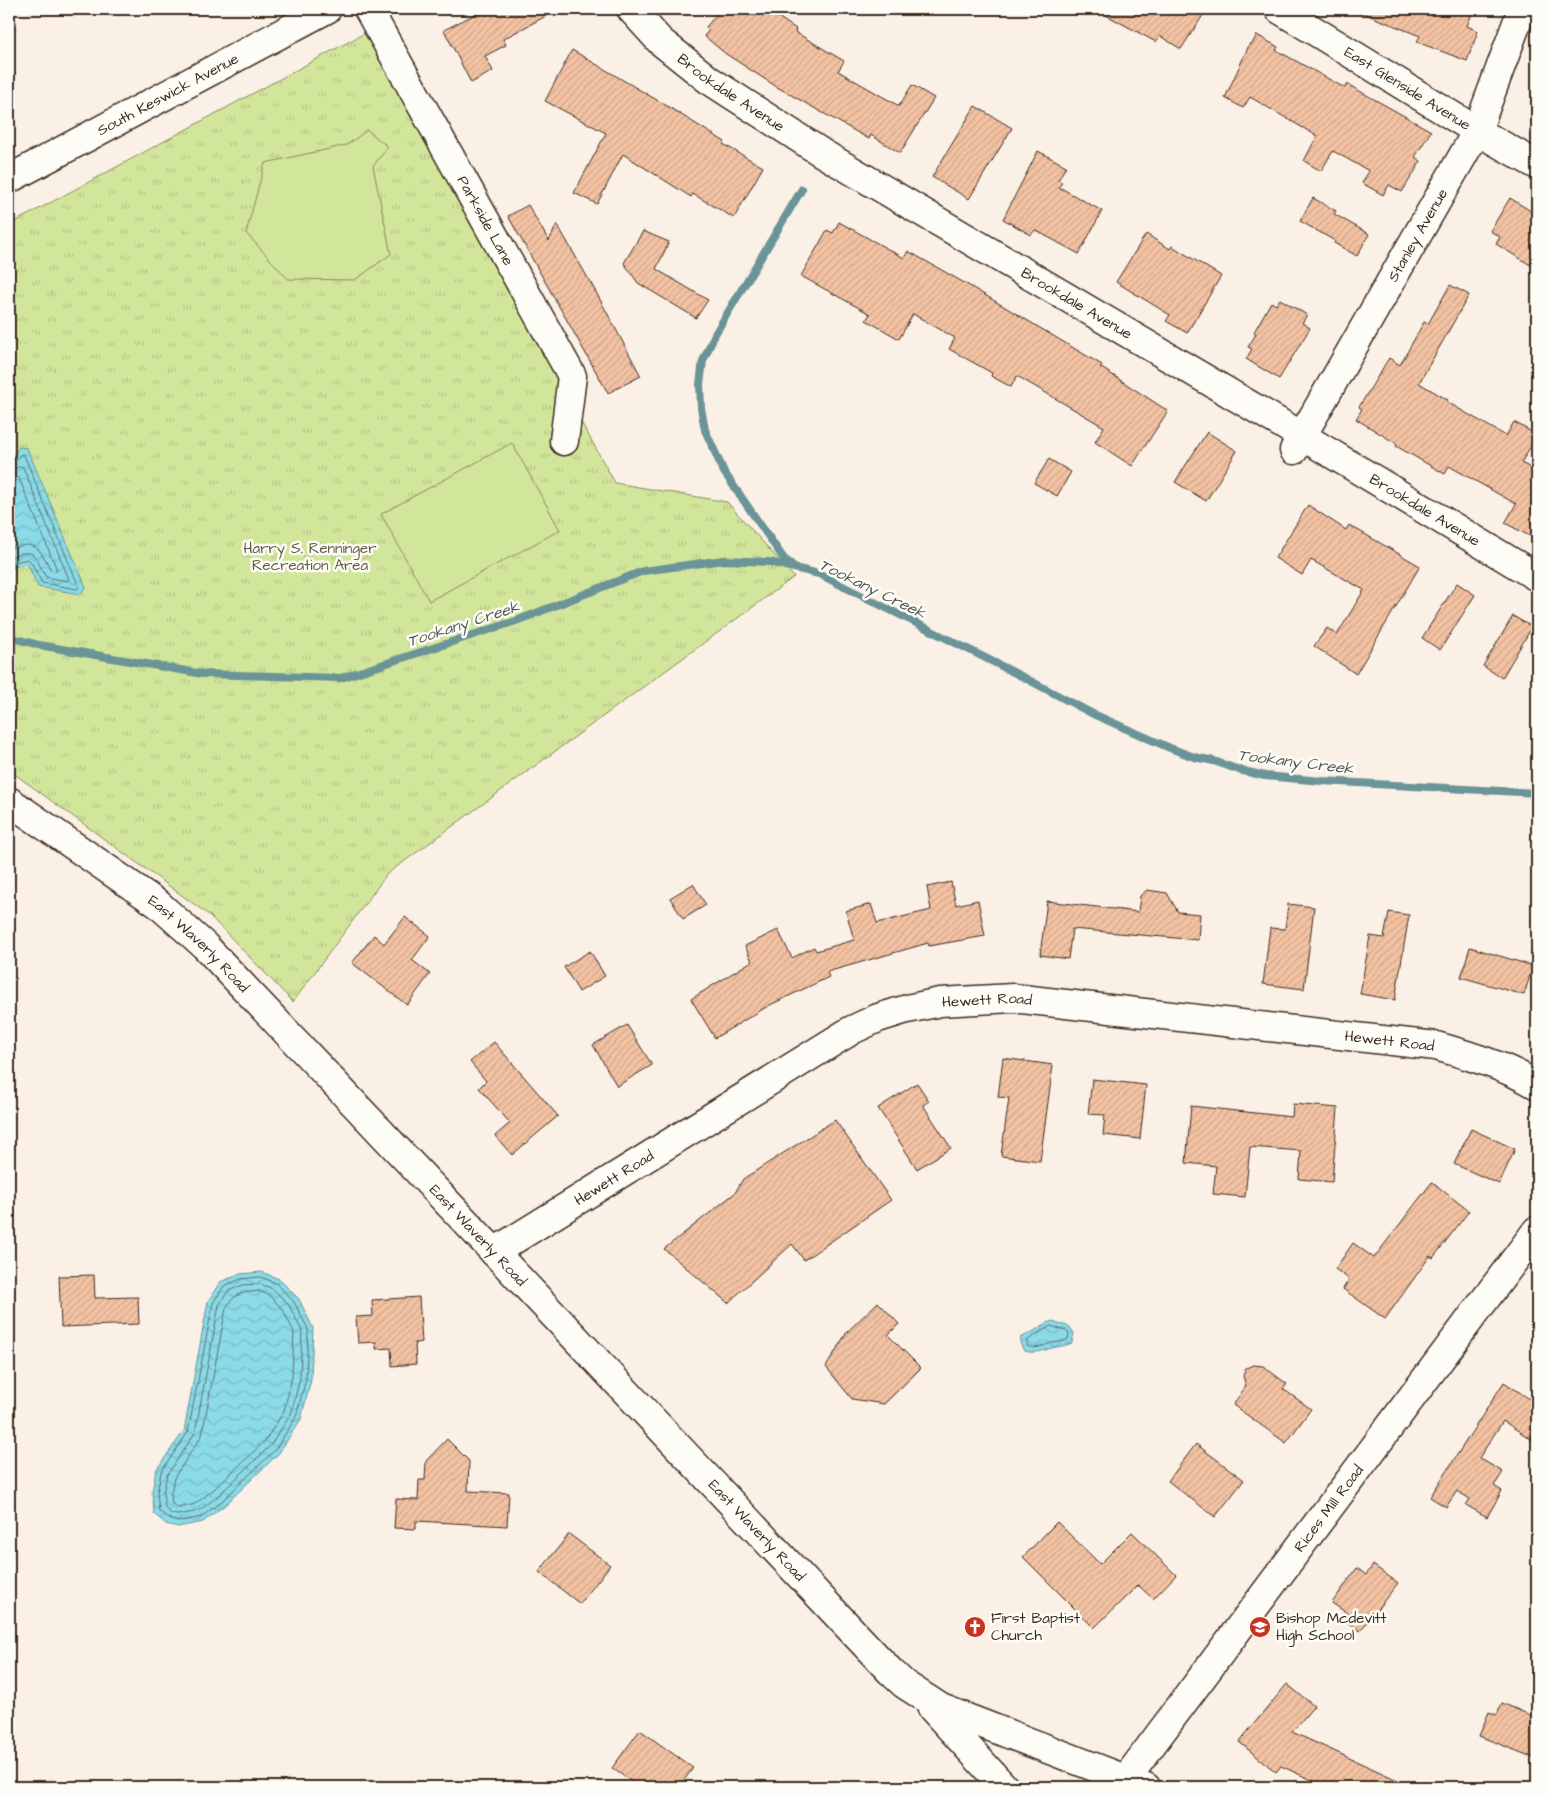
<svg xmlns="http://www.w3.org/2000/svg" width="1546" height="1796" viewBox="0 0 1546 1796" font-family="'Architects Daughter',sans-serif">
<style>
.park{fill:url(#park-tufts);stroke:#86885c}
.pitch{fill:#d2e69b;stroke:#86885c}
.water{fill:url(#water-waves);stroke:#6a9497}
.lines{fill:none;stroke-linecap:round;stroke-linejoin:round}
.shore{stroke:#5b706e;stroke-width:1}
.stream{stroke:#6a9497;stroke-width:8}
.building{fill:url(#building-hatch);stroke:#3b2a1e}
.minor-casing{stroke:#3b2a1e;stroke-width:31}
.minor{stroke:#fdfcf7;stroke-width:28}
.labels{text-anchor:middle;stroke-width:5;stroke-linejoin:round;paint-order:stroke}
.street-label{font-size:15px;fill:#3b2a1e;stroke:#fdfcf7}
.park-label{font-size:15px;fill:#61593d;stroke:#fdfcf7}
.poi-label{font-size:15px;fill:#3b2a1e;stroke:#fdfcf7;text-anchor:start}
.water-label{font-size:16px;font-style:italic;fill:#4f5650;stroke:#fdfcf7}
</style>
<defs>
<pattern id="park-tufts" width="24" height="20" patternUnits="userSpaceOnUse" patternTransform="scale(1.25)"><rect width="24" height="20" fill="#d2e69b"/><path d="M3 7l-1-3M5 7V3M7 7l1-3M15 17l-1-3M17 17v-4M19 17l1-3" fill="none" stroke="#b5c585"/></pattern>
<pattern id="water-waves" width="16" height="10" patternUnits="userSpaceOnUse" patternTransform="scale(1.25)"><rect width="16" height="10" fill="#8adae7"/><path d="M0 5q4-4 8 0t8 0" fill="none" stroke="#78bbc6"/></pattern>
<pattern id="building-hatch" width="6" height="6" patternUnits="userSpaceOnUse" patternTransform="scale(1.25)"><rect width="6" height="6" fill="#f3c2a3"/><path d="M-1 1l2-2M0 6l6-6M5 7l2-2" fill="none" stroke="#d1a78c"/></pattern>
</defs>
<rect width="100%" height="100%" fill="#fbf0e6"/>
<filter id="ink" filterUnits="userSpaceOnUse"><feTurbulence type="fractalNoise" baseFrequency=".02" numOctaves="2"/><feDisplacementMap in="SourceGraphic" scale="10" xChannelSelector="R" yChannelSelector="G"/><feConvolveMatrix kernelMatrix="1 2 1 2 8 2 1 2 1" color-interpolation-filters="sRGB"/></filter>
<g filter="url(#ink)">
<polygon class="park" points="365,33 615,483 727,502 794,577 387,874 293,1002 209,915 9,770 9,225"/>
<g class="pitch">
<polygon points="367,130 388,147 373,166 391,254 355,280 288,279 246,233 265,163 347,145"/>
<polygon points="512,443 560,530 429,601 381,514"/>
</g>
<g class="water">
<polygon points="19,447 27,448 86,587 80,594 38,587 27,563 9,569 9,461"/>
<polygon points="262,1272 279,1279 299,1299 313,1328 311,1380 301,1419 279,1453 225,1505 203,1522 178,1527 166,1524 154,1514 152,1492 156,1470 184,1431 208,1301 220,1282 240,1274"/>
<path d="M1053,1321L1058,1324L1069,1326L1074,1333L1072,1343C1065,1346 1060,1346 1052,1348C1041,1351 1036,1354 1024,1351L1020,1343L1021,1337C1033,1334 1041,1324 1053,1321Z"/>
</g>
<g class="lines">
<g class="shore">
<polyline points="9,464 14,462 21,454 24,455 79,587 77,589 42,583 31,562 28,559 9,563"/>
<path d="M9,470L14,469L20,466L23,467L69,579L67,581L46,577C33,555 38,547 9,557"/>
<path d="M9,477L19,478L57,570L55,571L51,570C39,547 36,540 9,549"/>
<polygon points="261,1277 276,1283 294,1302 308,1329 306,1379 296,1417 275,1450 222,1501 201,1517 178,1522 169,1519 159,1511 157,1493 161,1472 188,1432 213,1303 224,1286 241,1279"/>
<polygon points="260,1284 273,1289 289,1305 302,1331 300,1378 291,1414 270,1446 218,1496 199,1511 178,1515 171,1514 165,1507 163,1493 167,1475 195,1433 219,1305 228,1291 243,1285"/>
<path d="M259,1291L269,1295L283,1310L294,1332L292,1377L284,1411L265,1441L213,1490L195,1504L179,1508L172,1504L171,1493L174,1478L202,1435L226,1308C236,1292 241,1293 259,1291Z"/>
<path d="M1051,1326L1066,1331L1069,1334L1068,1339C1062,1342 1058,1342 1051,1343C1042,1346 1037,1350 1027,1346V1341Z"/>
</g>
<g class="stream">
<polyline points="792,565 784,559 724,472 705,430 701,408 700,384 703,361 715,334 802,189"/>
<polyline points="9,637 39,645 203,674 341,678 516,621 643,571 724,560 769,562 819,574 1027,679 1093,714 1170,748 1194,757 1214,761 1239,770 1265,776 1322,781 1537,793"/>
</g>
</g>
<g class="building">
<polygon points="485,9 559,9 503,39 506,45 485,56 493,71 471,83 444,30"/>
<polygon points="721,9 766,9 796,29 795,32 844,61 838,71 899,106 912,85 934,98 900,153 871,135 869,139 777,87 726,54 704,36 709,30 706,27"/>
<polygon points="1095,9 1207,9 1181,49 1160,36 1156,42"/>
<polygon points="1355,9 1474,9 1467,26 1478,31 1467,61 1417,42 1420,36 1355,10"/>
<polygon points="1257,35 1278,47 1276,50 1345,88 1347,84 1431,131 1415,157 1421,161 1402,192 1389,185 1383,195 1362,183 1369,171 1333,151 1321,171 1304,161 1317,136 1250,97 1243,108 1225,98 1250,43 1252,44"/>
<polygon points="572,50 667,106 725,142 723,144 763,167 734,218 693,194 691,197 623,154 597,204 574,193 606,133 545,101"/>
<polygon points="975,106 1012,128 969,199 932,177"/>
<polygon points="1038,151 1066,166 1058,180 1062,182 1059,187 1102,211 1079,254 1035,230 1031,235 1003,219"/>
<polygon points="1313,198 1336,211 1334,214 1369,234 1357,256 1334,243 1335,241 1300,221"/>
<polygon points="1510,198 1537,215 1537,269 1496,244 1500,237 1490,231"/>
<polygon points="528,205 549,241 557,224 597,294 641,376 608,393 508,216"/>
<polygon points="839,222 904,258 908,251 968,285 1102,365 1100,367 1168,411 1132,466 1095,442 1104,427 1017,376 1011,387 991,376 992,373 949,349 955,338 913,314 899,339 866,320 870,314 801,276 827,230 833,233"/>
<polygon points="643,231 669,242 656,269 708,300 696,318 638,283 624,263"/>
<polygon points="1146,234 1170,249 1172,246 1221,276 1187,333 1166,321 1170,315 1116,282"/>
<polygon points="1450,285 1469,295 1419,383 1448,400 1447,402 1506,436 1514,422 1537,435 1521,463 1535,470 1537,465 1537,540 1505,523 1516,504 1449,466 1445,474 1396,446 1397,444 1356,419 1362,409 1359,407 1389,358 1400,365 1424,322 1428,324"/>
<polygon points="1280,299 1307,315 1302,323 1310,328 1279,379 1246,359 1252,349 1248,347 1256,334 1254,332 1271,302 1276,305"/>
<polygon points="1207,432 1237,451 1206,501 1175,482"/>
<polygon points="1049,459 1071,472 1057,496 1034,483"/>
<polygon points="1308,505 1346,530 1349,525 1420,566 1356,674 1314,646 1327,628 1337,635 1364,590 1311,560 1302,575 1275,558"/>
<polygon points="1457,583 1475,595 1440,650 1422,638"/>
<polygon points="1513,616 1532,627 1502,678 1483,666"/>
<polygon points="951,882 956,905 978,900 985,936 929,946 928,943 827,972 829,977 768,1006 715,1038 691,999 752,961 745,946 778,930 792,958 814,947 816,951 854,940 846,911 871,904 877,923 931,910 927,887"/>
<polygon points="693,884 706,905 683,919 670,898"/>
<polygon points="1147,890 1167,893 1178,912 1200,914 1198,940 1072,929 1068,959 1040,955 1047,901 1138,912 1140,896"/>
<polygon points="1288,904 1314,907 1304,989 1263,984 1270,928 1285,929"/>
<polygon points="1389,912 1409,915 1395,1000 1360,994 1370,936 1384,938"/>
<polygon points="405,917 430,936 412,960 430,974 407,1005 352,963 374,935 384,944"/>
<polygon points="1470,947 1533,966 1524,995 1461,977"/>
<polygon points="590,951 605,976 579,992 564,967"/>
<polygon points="627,1025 652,1065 617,1086 593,1045"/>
<polygon points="494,1042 558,1116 512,1155 495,1136 510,1123 479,1088 486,1081 470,1062"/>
<polygon points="1003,1058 1053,1065 1040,1161 1001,1156 1009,1098 998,1097"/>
<polygon points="1092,1079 1146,1085 1140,1139 1103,1135 1105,1115 1088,1114"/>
<polygon points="917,1083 929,1101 923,1105 951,1148 917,1169 878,1108"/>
<polygon points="1293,1104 1338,1108 1332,1182 1299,1179 1301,1151 1250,1147 1245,1197 1213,1194 1216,1166 1186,1163 1191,1106 1292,1117"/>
<polygon points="835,1120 891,1200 804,1260 792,1244 728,1303 664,1249 735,1193 743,1179"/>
<polygon points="1471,1129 1515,1149 1499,1184 1454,1164"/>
<polygon points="1432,1182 1469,1211 1433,1258 1430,1256 1385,1319 1343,1289 1349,1279 1335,1269 1353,1243 1374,1258"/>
<polygon points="94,1275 95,1298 138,1297 139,1324 61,1327 59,1276"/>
<polygon points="419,1297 422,1342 415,1343 416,1364 392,1366 391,1348 376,1349 376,1342 358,1343 356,1317 373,1316 372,1300"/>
<polygon points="878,1302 899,1324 888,1335 921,1368 884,1404 852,1399 826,1367 847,1332"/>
<polygon points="1254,1365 1263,1366 1287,1384 1283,1389 1311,1409 1286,1443 1233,1405 1246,1386 1243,1376 1246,1368"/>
<polygon points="1504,1382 1537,1404 1537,1443 1503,1421 1479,1458 1503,1472 1494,1486 1502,1491 1487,1517 1466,1505 1470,1499 1457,1491 1446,1507 1430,1497"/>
<polygon points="447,1439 469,1461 468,1491 509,1493 507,1526 416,1521 416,1529 394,1528 396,1499 418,1500 419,1480 425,1480 426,1461"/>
<polygon points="1196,1444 1244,1480 1215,1517 1168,1481"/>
<polygon points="1057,1522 1100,1564 1132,1532 1176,1575 1153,1599 1138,1585 1094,1628 1023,1557"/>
<polygon points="569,1534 610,1565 580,1604 539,1572"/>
<polygon points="1373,1565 1398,1583 1360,1631 1344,1620 1348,1614 1332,1603 1357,1568 1366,1575"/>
<polygon points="1287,1684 1314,1706 1292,1732 1413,1787 1327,1787 1281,1766 1276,1772 1239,1742"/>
<polygon points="1502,1703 1537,1718 1537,1759 1479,1736 1489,1712 1497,1715"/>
<polygon points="640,1730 693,1768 679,1787 639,1787 612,1768"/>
</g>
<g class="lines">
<g class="minor-casing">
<g id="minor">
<path id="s1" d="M368,9L572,376L564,441"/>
<path id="s2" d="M631,9L660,41L709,80L822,153L1302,436L1537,577"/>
<path id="s3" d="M1279,9L1477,131L1537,165"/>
<path id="s4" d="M9,179L327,9"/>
<path id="s5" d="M1294,450L1477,131L1522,9"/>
<path id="s6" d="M9,801L158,904L205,946L890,1671L904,1684L941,1708L1146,1787"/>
<path id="s7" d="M494,1252L852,1030L878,1018L907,1009L940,1002L1013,998L1436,1046C1471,1056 1505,1066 1537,1085"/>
<polyline points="932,1708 1004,1787"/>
<path id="s8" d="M1120,1787L1537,1230"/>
</g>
</g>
<use href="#minor" class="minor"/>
</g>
</g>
<defs>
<g id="church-disc" transform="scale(1.125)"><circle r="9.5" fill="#c8321e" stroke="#fdfcf7"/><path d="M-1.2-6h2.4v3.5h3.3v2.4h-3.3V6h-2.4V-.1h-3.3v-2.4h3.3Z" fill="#fff"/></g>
<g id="school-disc" transform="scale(1.125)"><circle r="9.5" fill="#c8321e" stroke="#fdfcf7"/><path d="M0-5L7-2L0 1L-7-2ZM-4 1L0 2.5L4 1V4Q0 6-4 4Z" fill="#fff"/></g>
</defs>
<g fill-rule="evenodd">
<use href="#church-disc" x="975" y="1627"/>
<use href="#school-disc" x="1260" y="1627"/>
</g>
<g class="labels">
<g class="street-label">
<text dy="5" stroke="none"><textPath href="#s3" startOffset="151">East Glenside Avenue</textPath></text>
<text dy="5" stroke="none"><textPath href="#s2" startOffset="131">Brookdale Avenue</textPath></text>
<text dy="5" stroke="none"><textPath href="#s4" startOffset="180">South Keswick Avenue</textPath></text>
<text dy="5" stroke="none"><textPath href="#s1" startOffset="242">Parkside Lane</textPath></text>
<text dy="5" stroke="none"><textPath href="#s5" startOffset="248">Stanley Avenue</textPath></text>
<text dy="5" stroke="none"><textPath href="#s2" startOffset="536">Brookdale Avenue</textPath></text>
<text dy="5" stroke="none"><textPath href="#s2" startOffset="941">Brookdale Avenue</textPath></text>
<text dy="5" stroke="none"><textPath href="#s6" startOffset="238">East Waverly Road</textPath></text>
<text dy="5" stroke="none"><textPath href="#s7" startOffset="561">Hewett Road</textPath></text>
<text dy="5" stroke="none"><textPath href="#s7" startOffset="966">Hewett Road</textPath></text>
<text dy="5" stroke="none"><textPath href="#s7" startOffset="141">Hewett Road</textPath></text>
<text dy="5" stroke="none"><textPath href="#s6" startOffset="642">East Waverly Road</textPath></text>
<text dy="5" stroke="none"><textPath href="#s8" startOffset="348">Rices Mill Road</textPath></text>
<text dy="5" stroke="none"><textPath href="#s6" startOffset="1048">East Waverly Road</textPath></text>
</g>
<g class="park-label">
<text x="310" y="553">Harry S. Renninger<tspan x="310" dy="17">Recreation Area</tspan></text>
</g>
<g class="poi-label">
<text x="991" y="1623">First Baptist<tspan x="991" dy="17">Church</tspan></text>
<text x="1276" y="1623">Bishop Mcdevitt<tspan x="1276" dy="17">High School</tspan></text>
</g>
<g class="water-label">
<text transform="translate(873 588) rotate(26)" y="6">Tookany Creek</text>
<text transform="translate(463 623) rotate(-18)" y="6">Tookany Creek</text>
<text transform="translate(1296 761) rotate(7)" y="6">Tookany Creek</text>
</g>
</g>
<rect width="1546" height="1796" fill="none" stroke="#fdfcf7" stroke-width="30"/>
<rect x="15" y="15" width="1516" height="1766" fill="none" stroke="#3b2a1e" stroke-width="2" filter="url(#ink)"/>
</svg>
